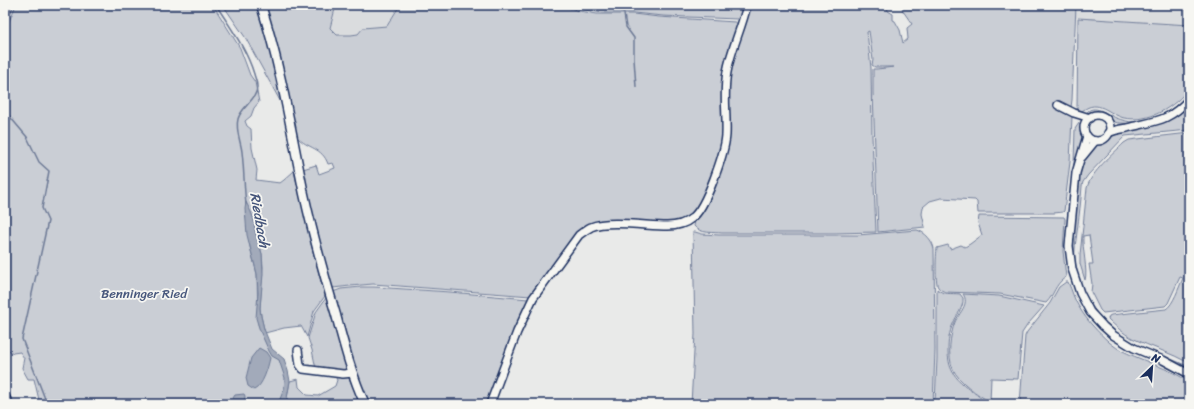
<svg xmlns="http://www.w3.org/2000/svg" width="1194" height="409" viewBox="0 0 1194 409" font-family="Sriracha,sans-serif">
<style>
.built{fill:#dadcde}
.green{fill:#caced5;stroke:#727e9a}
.water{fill:#a2aaba;stroke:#6c7995}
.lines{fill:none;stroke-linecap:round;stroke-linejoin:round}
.stream{stroke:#6c7995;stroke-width:1.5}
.minor-casing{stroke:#1b2f5e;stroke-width:10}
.major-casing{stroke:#1b2f5e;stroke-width:11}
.minor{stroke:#f6f6f2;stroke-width:7}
.major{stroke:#f6f6f2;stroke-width:8}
.labels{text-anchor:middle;stroke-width:3.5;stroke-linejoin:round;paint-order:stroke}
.park-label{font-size:13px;fill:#47577c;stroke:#f6f6f2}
.water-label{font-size:14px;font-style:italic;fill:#44547a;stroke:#f6f6f2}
</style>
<rect width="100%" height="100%" fill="#e9eae9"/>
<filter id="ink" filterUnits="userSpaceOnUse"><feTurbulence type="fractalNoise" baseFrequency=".025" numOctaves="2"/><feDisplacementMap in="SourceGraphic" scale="8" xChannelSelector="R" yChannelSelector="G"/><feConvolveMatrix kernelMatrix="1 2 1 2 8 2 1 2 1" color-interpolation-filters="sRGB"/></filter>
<g filter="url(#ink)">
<g class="built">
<polygon points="336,5 400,5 387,26 363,28 358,34 351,35 337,35 330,28"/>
<polygon points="1076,5 1189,5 1189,25 1075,18"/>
</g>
<g class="green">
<polygon points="5,5 14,5 5,25"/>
<polygon points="16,5 213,5 240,48 250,75 255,82 259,102 254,108 251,116 245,121 247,126 251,129 252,148 257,170 256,180 280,183 284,180 294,171 311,244 325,296 314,311 307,337 301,326 284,328 265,333 261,316 260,308 263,267 262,254 251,212 249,243 257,274 258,324 265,341 279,359 287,377 281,404 40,404 34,379 28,379 22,368 24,358 20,352 13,353 5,348 5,53 7,26"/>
<polygon points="223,5 259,5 269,39 284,108 245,37"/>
<path d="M264,5H336L330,28L337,35H351L358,34L363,28L387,26L400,5H561L579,11L597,14H633L659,17L735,22L738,24V26L731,46L724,136L719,161L696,212L680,222L588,226L531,296L373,284L350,286L333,288L331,285C320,247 310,208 303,169L316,165L319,174L335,168L333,163L328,164C322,147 308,149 297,137Z"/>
<polygon points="567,5 745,5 741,17 737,19 663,16 634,13 603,13 579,9"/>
<path d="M749,5H887L888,11L893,14V20L895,21L900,30L903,43L908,39L907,28L912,24L903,11L902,7L904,5H1076L1072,100L1071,107L1058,102L1056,106L1072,116L1070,162L1064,211L1063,212L1054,213H978L977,202L975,200L941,198L930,201L923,207L922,214L925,227L878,232L873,93V69H877L894,67H875L872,65L873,60L869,31L867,32L871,68L872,136L876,232L835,233H722C714,232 700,234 694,226L695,221L722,162L729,75Z"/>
<path d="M1078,18L1189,25V88C1175,107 1149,123 1124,118C1108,114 1099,98 1082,111L1077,109Z"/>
<path d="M1189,92C1188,97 1184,100 1180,104C1177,106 1174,110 1171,112C1158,120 1135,125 1120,123C1112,123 1108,116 1101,113C1095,112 1091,115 1086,113C1094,103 1107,114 1116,118C1122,120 1128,122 1134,122C1157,122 1176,108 1189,92Z"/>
<path d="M1189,104V130L1125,136L1088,175L1083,182L1082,186C1081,201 1079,216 1077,232C1076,241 1074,250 1075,259C1078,289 1097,321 1123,337C1143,350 1166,356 1187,366L1189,367V370L1122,339L1102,322L1088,304L1076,278L1072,251L1073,238L1079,173L1086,154L1094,144C1100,144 1105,143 1108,139C1110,137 1111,135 1112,134C1117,131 1125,130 1131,129C1156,125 1171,124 1189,104Z"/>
<polygon points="1079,123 1081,124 1084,138 1070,210 1069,211 1074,163 1075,129"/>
<path d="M1189,133V363C1171,353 1151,347 1132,338C1123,333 1115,326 1108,319L1109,316L1111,315L1166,309C1173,305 1179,287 1183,278L1180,277L1168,303L1165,306L1103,313L1100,310L1091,292L1092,284L1089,264H1093L1089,235L1083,236C1082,248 1088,271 1085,280L1080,264V255L1087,188C1091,172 1113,154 1124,143L1129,140Z"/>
<path d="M979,216L1064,217L1065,219L1063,251L1066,277C1054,285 1055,294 1046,303L1000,294L946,292C943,291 940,290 938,287C935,282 936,255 937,248L948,245L950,249L961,245L965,247L970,244L982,235L978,223Z"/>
<path d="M917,230C925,232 933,241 934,249L935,350L933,404H691L695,334L693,232H695L702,234L719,235H858Z"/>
<path d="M1066,282H1068C1072,290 1074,300 1079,307C1087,321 1098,332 1109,342C1114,346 1119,350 1125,352C1136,358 1184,374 1188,383C1191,388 1189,398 1189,404H1020L1025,336L1027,332L1050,303L1059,287Z"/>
<polygon points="361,287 374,287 450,292 528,299 488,404 368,404 359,383 333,292 341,289"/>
<path d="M937,289C943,295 951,293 960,294L963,298C964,308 956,315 953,324C949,332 948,342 948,351C948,382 969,385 987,404L935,403L937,358Z"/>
<path d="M963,294L999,296L1044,306L1028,324L1022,333L1018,379L991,378L990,402C978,395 958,381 953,369C947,356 950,335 955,322C959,313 970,304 963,294Z"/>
<polygon points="326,298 347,371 316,369 312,350 308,338 316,312"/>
<polygon points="334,374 349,378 360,404 286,404 290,381 298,379 299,387 307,395 318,396 335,386 337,380"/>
</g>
<g class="water">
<polygon points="246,202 251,212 254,220 255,230 262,254 263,274 260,308 261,316 264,329 272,349 284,359 288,371 290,381 286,404 278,404 284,389 285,378 279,360 272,356 269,351 260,331 256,318 258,293 257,274 247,235 245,209"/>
<path d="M259,348L266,352L270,358C268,367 263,386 254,390L248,386L246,378L251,358Z"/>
<polygon points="244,394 245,396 244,404 229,404 235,395"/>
</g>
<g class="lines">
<g class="stream">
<path d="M216,5C230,27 246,48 254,74C255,78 257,82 257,86C258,99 241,107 238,119C235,130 241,142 242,152C244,169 244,187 246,204"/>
<polyline points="622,5 623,12"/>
<polyline points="624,14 626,27 634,38 634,59 636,87"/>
<polyline points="5,111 27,137 39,162 49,171 42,208 48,221 22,339 47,404"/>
</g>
<g class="minor-casing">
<g id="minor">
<polyline points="1058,105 1074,113 1090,118"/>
<circle cx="1097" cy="128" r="13"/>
<path d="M1108,133C1114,130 1121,129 1127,128C1154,121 1169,122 1189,99"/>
<polyline points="1087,136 1076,173 1069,246 1072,269 1080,293 1090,312 1103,326 1113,335 1134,348 1163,360 1189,374"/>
<polyline points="1082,157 1095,141"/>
<polyline points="298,350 300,365 303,369 343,374 353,373"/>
<polyline points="5,396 9,404"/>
<path d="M490,404L517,332L533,298L579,235C583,232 587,229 591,227C608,220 647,226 667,226C676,226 685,224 692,218C706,208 725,152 726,135C727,114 723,93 727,72C731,49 742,28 747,5"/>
</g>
</g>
<g class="major-casing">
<path id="major" d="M261,5C281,67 291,131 304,194C313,235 324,275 336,315C344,345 352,376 365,404"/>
</g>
<use href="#minor" class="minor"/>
<use href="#major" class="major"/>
</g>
</g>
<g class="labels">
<g class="park-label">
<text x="144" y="298">Benninger Ried</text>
</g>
<g class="water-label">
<text transform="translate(260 220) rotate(80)" y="5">Riedbach</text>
</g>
</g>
<rect width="1194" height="409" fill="none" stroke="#f6f6f2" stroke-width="20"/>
<rect x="10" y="10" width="1174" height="389" fill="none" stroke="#1b2f5e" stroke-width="1.5" filter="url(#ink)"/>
<g transform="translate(1152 367) rotate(25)" stroke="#f6f6f2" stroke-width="3" paint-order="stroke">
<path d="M0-3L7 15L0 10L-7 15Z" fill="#1b2f5e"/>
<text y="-6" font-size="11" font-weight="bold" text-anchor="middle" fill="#1b2f5e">N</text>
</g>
</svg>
